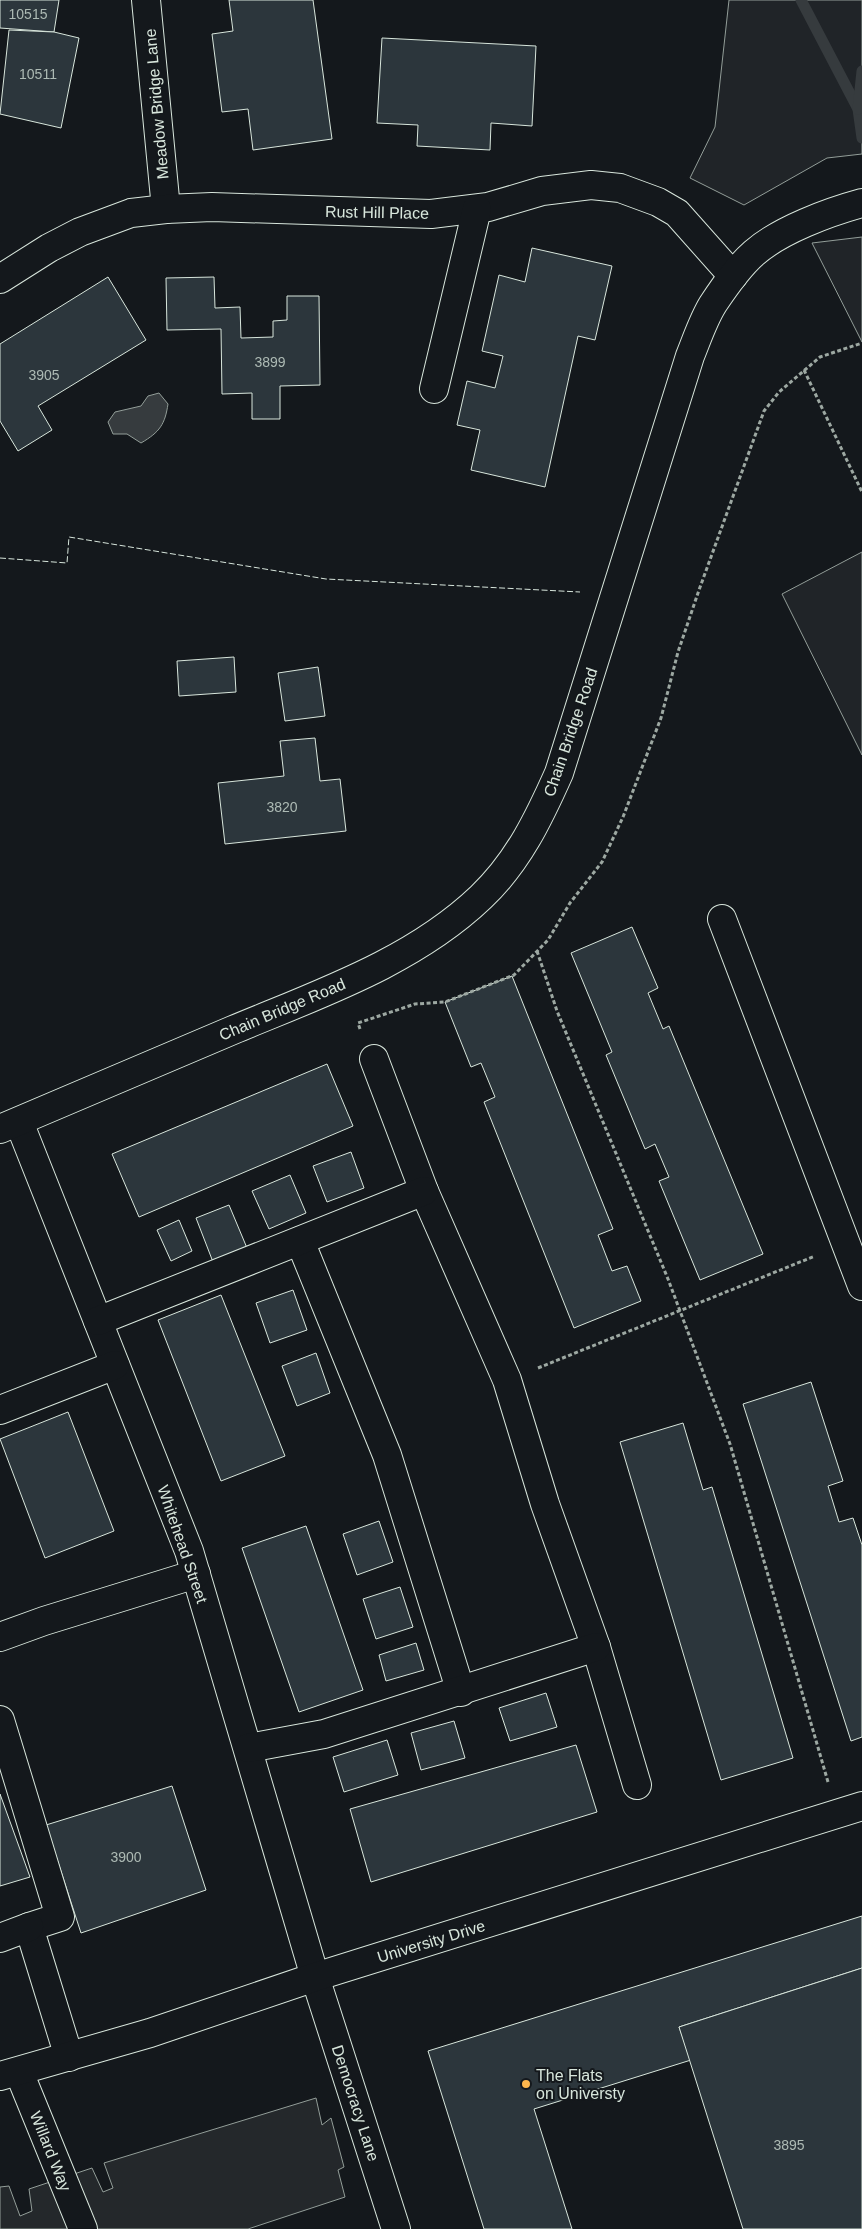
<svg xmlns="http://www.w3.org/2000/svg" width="862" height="2229" viewBox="0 0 862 2229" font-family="Arial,sans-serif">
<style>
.green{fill:#202428;stroke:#939e99}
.parking{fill:#24282b;stroke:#939e99}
.water{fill:#363b3e;stroke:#939e99}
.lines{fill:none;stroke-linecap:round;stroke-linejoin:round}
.stream{stroke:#363b3e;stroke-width:11}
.building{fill:#2c363c;stroke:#d8e6dc}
.minor-casing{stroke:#d8e6dc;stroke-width:30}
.major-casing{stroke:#d8e6dc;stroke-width:30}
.path{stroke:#9da8a2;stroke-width:3;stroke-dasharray:4 2.5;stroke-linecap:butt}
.minor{stroke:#14181c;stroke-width:28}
.major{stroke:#14181c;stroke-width:28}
.fence{stroke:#d8e6dc;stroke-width:1;stroke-dasharray:6 2.5;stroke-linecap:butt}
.poi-dot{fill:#ffb74d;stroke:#14181c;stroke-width:2}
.labels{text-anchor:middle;stroke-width:4;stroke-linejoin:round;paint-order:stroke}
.number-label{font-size:14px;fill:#adbab4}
.street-label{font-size:16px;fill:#d8e6dc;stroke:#14181c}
.poi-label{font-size:16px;fill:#d8e6dc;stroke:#14181c;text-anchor:start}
</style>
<rect width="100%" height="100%" fill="#14181c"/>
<g class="green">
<polygon points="729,0 862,0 862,154 827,158 744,205 690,178 715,127"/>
<polygon points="862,237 862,342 812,243"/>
<polygon points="862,552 862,755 782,594"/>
</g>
<polygon class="parking" points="316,2098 322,2125 331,2118 344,2167 338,2170 345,2197 248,2229 0,2229 0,2187 9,2186 20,2216 32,2211 29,2189 92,2168 103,2192 113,2188 104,2163"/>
<path class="water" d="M159,393L168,404C165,424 160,432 141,443L127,434H113L108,422L115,412L141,406L148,396Z"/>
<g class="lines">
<g class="stream">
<polyline points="801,0 858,109 862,138"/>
<polyline points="858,109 862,71"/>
</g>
</g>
<g class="building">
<polygon points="0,0 59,0 54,32 0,28"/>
<polygon points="229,0 313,0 332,139 253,150 248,109 222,112 212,34 233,31"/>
<polygon points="9,30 54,32 79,38 61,128 0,114"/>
<polygon points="382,38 536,46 532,126 491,123 490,150 417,146 418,125 377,123"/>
<polygon points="532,248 612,266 595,340 578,336 545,487 471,470 480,430 457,425 467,381 495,388 503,356 482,351 499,275 525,282"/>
<polygon points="108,277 146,340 38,406 52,430 18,451 0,421 0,344"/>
<polygon points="214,277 215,308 240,307 241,338 273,337 273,321 287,320 287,296 319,296 320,385 280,386 280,419 252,419 252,393 222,394 221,329 167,330 166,278"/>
<polygon points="234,657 236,692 179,696 177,661"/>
<polygon points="318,667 325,716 285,721 278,673"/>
<polygon points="315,738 320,781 340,779 346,831 225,844 218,783 284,776 280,741"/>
<polygon points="632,927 658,988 648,993 663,1029 669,1026 763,1254 700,1280 659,1181 669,1177 655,1144 645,1149 606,1055 612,1052 571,953"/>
<polygon points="512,976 613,1229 598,1235 612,1271 627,1266 641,1301 574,1328 484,1102 495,1097 481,1063 471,1067 445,1002"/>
<polygon points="327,1064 353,1126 139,1217 112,1154"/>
<polygon points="351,1152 364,1188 327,1202 313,1166"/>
<polygon points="290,1175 306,1213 269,1229 252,1191"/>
<polygon points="229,1205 247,1248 213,1262 196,1218"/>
<polygon points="179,1220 192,1251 171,1261 157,1230"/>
<polygon points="293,1290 307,1330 270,1343 256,1303"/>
<polygon points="221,1295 285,1456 221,1481 158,1320"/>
<polygon points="316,1353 330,1393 297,1406 282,1366"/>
<polygon points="811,1382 843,1481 828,1486 839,1522 853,1518 862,1545 862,1737 851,1741 743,1404"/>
<polygon points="68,1412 114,1531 45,1558 0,1439"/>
<polygon points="683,1423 703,1490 712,1487 793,1758 721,1780 620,1442"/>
<polygon points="379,1521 393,1562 357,1575 343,1534"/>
<polygon points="306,1526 363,1690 299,1712 242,1548"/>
<polygon points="400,1587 413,1627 376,1639 363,1599"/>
<polygon points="416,1643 424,1670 386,1681 379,1655"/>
<polygon points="546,1693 557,1727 510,1741 499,1708"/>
<polygon points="454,1721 465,1758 421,1770 411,1733"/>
<polygon points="387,1740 398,1775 344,1792 333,1757"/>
<polygon points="576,1745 597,1812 371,1882 350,1809"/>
<polygon points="172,1786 206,1890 81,1933 46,1825"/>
<polygon points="0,1794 30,1877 0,1886"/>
<polygon points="862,1916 862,1968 679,2027 691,2060 534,2109 572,2229 484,2229 428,2051"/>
<polygon points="862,1968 862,2229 743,2229 679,2027"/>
</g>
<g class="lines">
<g class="minor-casing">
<g id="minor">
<polyline points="146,0 166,209"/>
<polyline points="0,279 49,248 80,232 131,213 166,209 212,207 431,214 488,207 542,191 591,185 620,188 658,202 677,213 733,276"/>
<polyline points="434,389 477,209"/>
<polyline points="722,919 862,1286"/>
<polyline points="374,1059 424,1191 507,1380 545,1504 596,1647 637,1785"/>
<polyline points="19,1122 189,1551 315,1977 396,2229"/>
<polyline points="300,1241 387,1455 461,1692"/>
<polyline points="98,1321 424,1191"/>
<polyline points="0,1410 115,1365"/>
<polyline points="0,1637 44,1621 196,1574"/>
<polyline points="0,1720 60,1917 29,1927 69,2057"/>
<polyline points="248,1748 324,1734 596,1647"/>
<polyline points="0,1938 29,1927"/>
<polyline points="19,2072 83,2229"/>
<polyline points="0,2076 150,2033 315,1977 862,1806"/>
</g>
</g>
<g class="major-casing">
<path id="major" d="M0,1129C78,1096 155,1063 233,1030C319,994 413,962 481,897C518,862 539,818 559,773L690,356C697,339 703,320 713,304C725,286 738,267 754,253C780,230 829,212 862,203"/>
</g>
<g class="path">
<polyline points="804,370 862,492"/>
<polyline points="537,951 557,1011 668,1279 730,1444 828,1782"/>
<polyline points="360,1029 358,1023 415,1004 445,1002 514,975 548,940 570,903 602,862 623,817 661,718 678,652 699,590 764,411 779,392 820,357 862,343"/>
<polyline points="538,1368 815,1256"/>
</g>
<use href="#minor" class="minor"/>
<use href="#major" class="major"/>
<polyline class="fence" points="0,558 67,563 69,537 326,579 580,592"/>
</g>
<circle class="poi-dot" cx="526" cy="2084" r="5"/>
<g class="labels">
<g class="number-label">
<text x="28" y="19">10515</text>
<text x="38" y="79">10511</text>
<text x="270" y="367">3899</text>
<text x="44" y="380">3905</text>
<text x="282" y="812">3820</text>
<text x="126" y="1862">3900</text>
<text x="789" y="2150">3895</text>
</g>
<g class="street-label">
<text transform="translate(156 104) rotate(-95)" y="6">Meadow Bridge Lane</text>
<text transform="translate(377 212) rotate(1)" y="6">Rust Hill Place</text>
<text transform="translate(570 732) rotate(-71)" y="6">Chain Bridge Road</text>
<text transform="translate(282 1009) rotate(-23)" y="6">Chain Bridge Road</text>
<text transform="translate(183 1544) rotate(71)" y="6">Whitehead Street</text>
<text transform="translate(431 1941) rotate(-17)" y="6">University Drive</text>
<text transform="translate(356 2103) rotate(72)" y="6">Democracy Lane</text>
<text transform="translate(51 2151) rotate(68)" y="6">Willard Way</text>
</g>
<g class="poi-label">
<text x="536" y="2081">The Flats<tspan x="536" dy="18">on Universty</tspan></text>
</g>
</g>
</svg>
